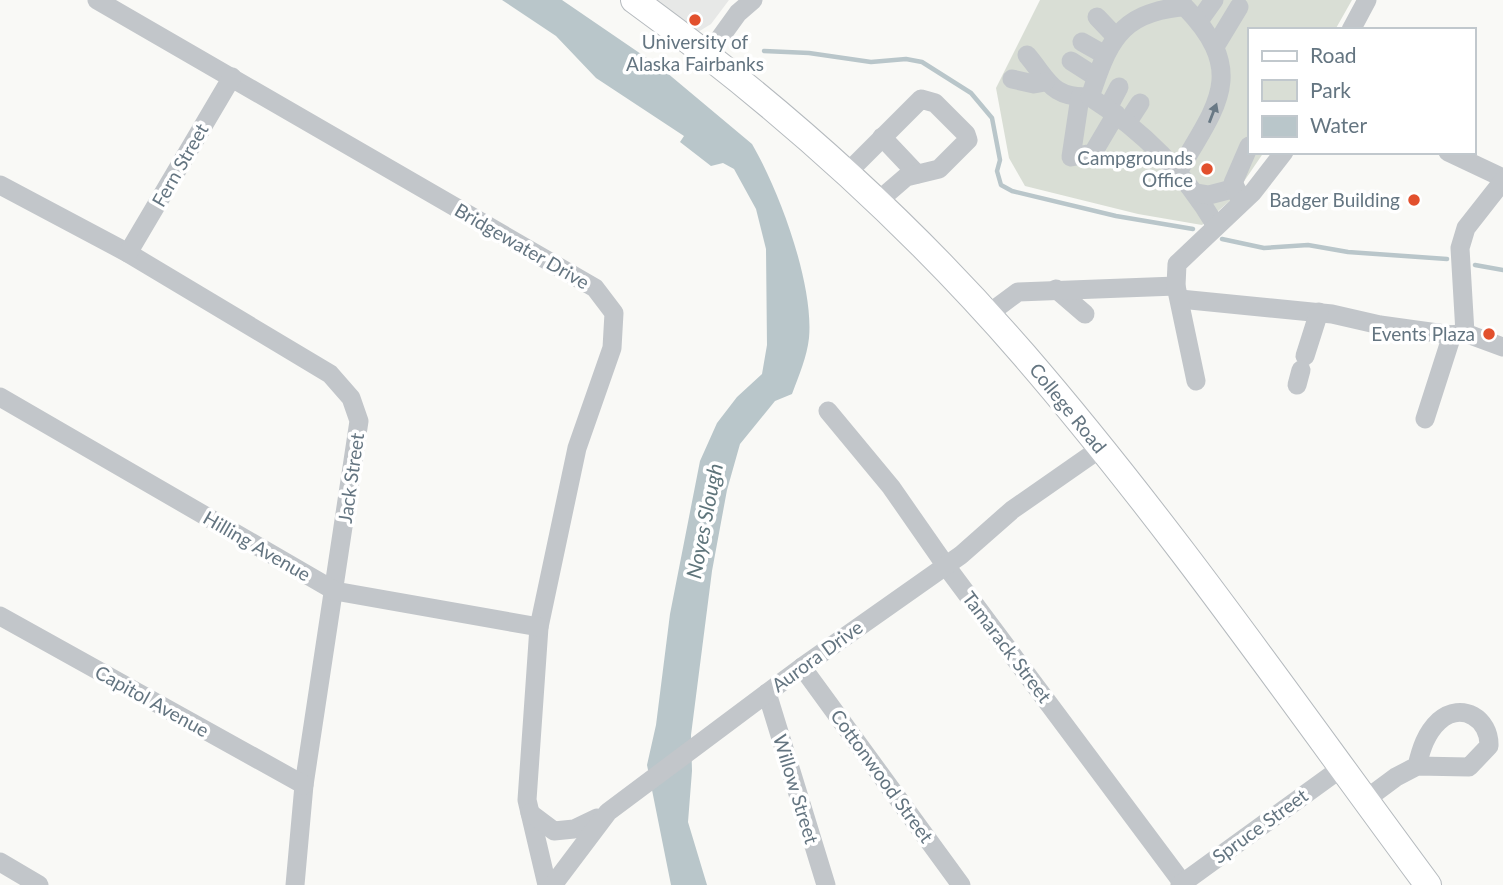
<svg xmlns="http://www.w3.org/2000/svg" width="1503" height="885" viewBox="0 0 1503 885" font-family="Lato,sans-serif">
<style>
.built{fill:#e7e8e7}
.green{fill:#d9ded5}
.water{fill:#b9c6ca}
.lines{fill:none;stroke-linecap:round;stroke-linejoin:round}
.stream{stroke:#b9c6ca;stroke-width:4.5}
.major-casing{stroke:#b5babe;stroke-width:28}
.minor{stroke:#c2c6ca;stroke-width:19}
.major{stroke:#fff;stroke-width:26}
.oneway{fill:#697985}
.poi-dot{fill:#e2502d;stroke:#fff;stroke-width:2.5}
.labels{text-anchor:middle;stroke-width:7;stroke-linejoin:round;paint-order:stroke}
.poi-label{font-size:19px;fill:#647581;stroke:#fff;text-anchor:end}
.street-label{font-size:19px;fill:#647581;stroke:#fff}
.water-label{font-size:21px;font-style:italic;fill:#5f757b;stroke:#fff}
</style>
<rect width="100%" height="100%" fill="#f9f9f6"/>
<polygon class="built" points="649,0 729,0 711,24 698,32"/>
<polygon class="green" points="1040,0 1352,0 1335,30 1249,30 1249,152 1264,152 1232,199 1202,225 1138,214 1025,186 1009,158 996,88"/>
<path class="water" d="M502,0H562L660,67L752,144C779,190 814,284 809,338C807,357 799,375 792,394L775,401L740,444L727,490L712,571L691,735L692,771L688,822L707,885H671L647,765L656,725L670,614L700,461L717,423L737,397L762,374L767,345L766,249L756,209L734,169L723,163L711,166L680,142L684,136L596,78L556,36Z"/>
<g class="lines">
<g class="stream">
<polyline points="764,51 809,53 871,62 906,59 922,62 971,93 992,118 1000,160 997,171 1001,185 1012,191 1116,216 1193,229"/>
<polyline points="1222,239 1264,248 1308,245 1348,252 1447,259"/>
<polyline points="1475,265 1503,270"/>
</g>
<g class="major-casing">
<path id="major" d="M634,0C776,103 909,222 1024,355C1169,523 1296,707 1428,885"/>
</g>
<g class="minor">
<polyline points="97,0 595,288 614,313 612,348 577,448 539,627 527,800 547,885"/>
<polyline points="1097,17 1116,37"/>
<polyline points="1199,21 1214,0"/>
<polyline points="1351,30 1367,0"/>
<polyline points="1082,42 1105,55"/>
<polyline points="1216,45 1239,7"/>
<path d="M1027,55C1049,81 1051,98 1090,97"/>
<polyline points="707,56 738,13 753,0"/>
<polyline points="1071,61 1096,77"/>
<polyline points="1012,79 1034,84 1045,82"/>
<polyline points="1080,97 1071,157 1093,153 1116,114"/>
<polyline points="1108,108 1119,87"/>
<polyline points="1127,123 1140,103"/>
<polyline points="882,137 917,174"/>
<polyline points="1448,152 1503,178"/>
<path d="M1178,172C1216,106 1249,73 1185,7H1180C1119,14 1108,43 1090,97C1142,130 1185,173 1216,226"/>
<polyline points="846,174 921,99 935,103 966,134 968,140 939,169 906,177 877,202"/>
<polyline points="0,185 128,253 330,374 351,398 359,421 304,785 295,885"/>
<polyline points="1197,193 1209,195 1236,188"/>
<polyline points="1241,202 1233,183 1249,146"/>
<polyline points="128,253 232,77"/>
<polyline points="1056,289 1085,314"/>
<polyline points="1180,299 1332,314 1380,325 1452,335"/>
<polyline points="987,315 1018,292 1176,286"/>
<polyline points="1465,333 1460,248 1466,228 1503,181"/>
<polyline points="1305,356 1319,312"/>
<polyline points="1196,381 1176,286 1177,264 1253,192 1284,152"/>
<polyline points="1297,385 1301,370"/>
<polyline points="0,397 335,591 539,627"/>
<polyline points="828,411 891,487 946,566 1184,885"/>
<polyline points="1425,419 1452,335 1465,333 1503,347"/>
<polyline points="0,616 304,785"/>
<polyline points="802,667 961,885"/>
<polyline points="767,693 826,885"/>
<path d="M1365,800L1396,777L1417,766L1469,767L1489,746C1490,719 1462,701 1439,721C1426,733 1421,749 1417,766"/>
<polyline points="530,813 554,831 574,829 597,818"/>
<polyline points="0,862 39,885"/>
<polyline points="553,885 608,812 802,667 961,555 1012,510 1101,448"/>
<polyline points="1180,885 1340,769"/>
</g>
<use href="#major" class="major"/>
</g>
<defs><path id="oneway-solid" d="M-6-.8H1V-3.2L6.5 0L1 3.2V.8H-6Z" transform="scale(1.75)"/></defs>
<use class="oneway" href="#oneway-solid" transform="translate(1213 113) rotate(-69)"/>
<g class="poi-dot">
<circle cx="695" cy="20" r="7"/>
<circle cx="1207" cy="169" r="7"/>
<circle cx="1414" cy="200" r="7"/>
<circle cx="1489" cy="334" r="7"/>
</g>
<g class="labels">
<g class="poi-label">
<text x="695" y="49" text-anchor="middle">University of<tspan x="695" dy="22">Alaska Fairbanks</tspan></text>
<text x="1193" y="165">Campgrounds<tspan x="1193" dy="22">Office</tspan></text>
<text x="1400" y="207">Badger Building</text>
<text x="1475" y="341">Events Plaza</text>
</g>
<g class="street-label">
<text transform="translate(180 165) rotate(-60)" y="7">Fern Street</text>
<text transform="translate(522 246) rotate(30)" y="7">Bridgewater Drive</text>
<text transform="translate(1068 408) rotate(51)" y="7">College Road</text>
<text transform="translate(351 478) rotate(-82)" y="7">Jack Street</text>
<text transform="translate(257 546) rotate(30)" y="7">Hilling Avenue</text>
<text transform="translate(1007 647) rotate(53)" y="7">Tamarack Street</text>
<text transform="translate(817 656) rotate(-36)" y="7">Aurora Drive</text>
<text transform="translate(152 701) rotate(29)" y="7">Capitol Avenue</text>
<text transform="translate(882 776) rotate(54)" y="7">Cottonwood Street</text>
<text transform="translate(796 789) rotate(73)" y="7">Willow Street</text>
<text transform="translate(1260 826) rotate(-36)" y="7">Spruce Street</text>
</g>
<g class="water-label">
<text transform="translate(705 521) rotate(-79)" y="7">Noyes Slough</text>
</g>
</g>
<rect x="1248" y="28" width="228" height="126" fill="#ffffff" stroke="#c1c8cd" stroke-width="2"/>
<rect x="1262" y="51" width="35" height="10" fill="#ffffff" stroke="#c1c8cd" stroke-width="2"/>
<text x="1310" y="63" font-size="21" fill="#647581">Road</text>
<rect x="1262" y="80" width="35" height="21" fill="#d9ded5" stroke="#c1c8cd" stroke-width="2"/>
<text x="1310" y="98" font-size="21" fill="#647581">Park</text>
<rect x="1262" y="116" width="35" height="21" fill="#b9c6ca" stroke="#c1c8cd" stroke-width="2"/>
<text x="1310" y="133" font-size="21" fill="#647581">Water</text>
</svg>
